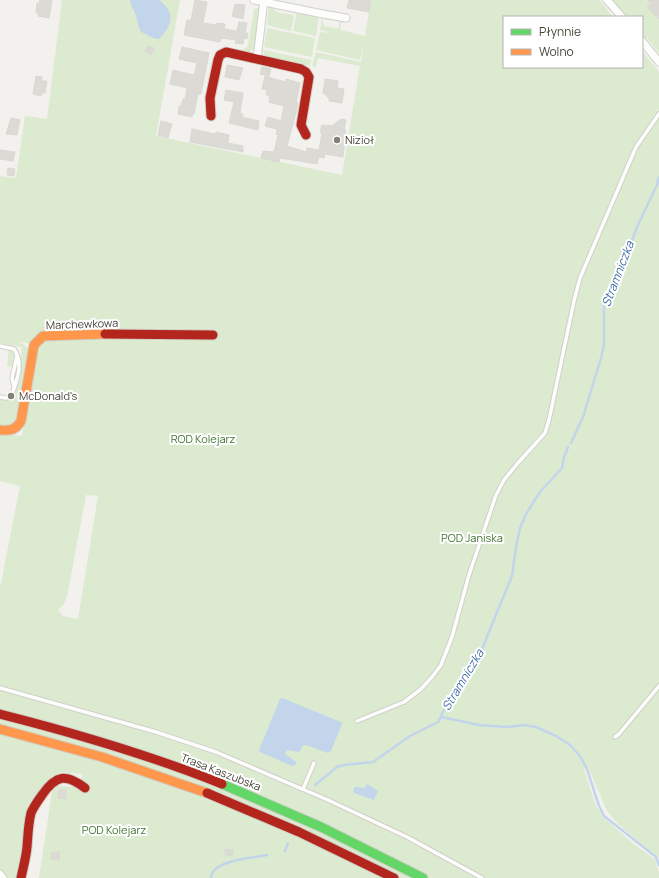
<svg xmlns="http://www.w3.org/2000/svg" width="659" height="878" viewBox="0 0 659 878" font-family="Manrope,sans-serif">
<style>
.green{fill:#dcead0;fill-rule:evenodd}
.water{fill:#c2d5eb}
.lines{fill:none;stroke-linecap:round;stroke-linejoin:round}
.stream{stroke:#c2d5eb;stroke-width:2.5}
.building{fill:#dbdad5;stroke:#dad8d3}
.lane-casing{stroke:#d0cfca;stroke-width:5.5}
.street-casing{stroke:#d0cfca;stroke-width:9}
.fast-casing{stroke:#d0cec5;stroke-width:11}
.slow-casing{stroke:#d0cec5;stroke-width:11}
.jam-casing{stroke:#d0cec5;stroke-width:11}
.lane{stroke:#fdfdfc;stroke-width:3.5}
.street{stroke:#fdfdfc;stroke-width:7}
.fast{stroke:#63d668;stroke-width:9}
.slow{stroke:#ff974d;stroke-width:9}
.jam{stroke:#b3261e;stroke-width:9}
.poi-dot{fill:#838178;stroke:#fff;stroke-width:1.5}
.labels{text-anchor:middle;stroke-width:4;stroke-linejoin:round;paint-order:stroke}
.poi-label{font-size:11px;fill:#474439;stroke:#fff;text-anchor:start}
.street-label{font-size:11px;fill:#474439;stroke:#fff}
.park-label{font-size:11px;fill:#427432;stroke:#fff}
.water-label{font-size:12px;font-style:italic;fill:#3c6da9;stroke:#fff}
</style>
<rect width="100%" height="100%" fill="#f2f1ed"/>
<g class="green">
<path d="M62,0H180L156,136L342,175L360,66L318,58L316,67L312,66L316,52L361,62L364,40L360,60L316,50L320,32L327,33L328,32L320,30L322,18L324,26L338,29L340,20L342,19L340,30L365,36L371,0H600L613,17H504V67H642V51L659,72V859L658,857L619,825L607,811L588,767L584,769L596,806L604,818L635,845L655,859L659,873V878H39L53,785L82,788V774L61,772L53,777L33,805L19,878H6L0,870V588L20,486L0,481V433L22,436L37,344L45,340L158,338H217V332L47,333L34,344L20,342L28,348L16,425L0,427V399L9,400C15,398 14,393 16,387C17,384 19,382 20,379C22,368 20,358 22,347L0,343V176L16,178L25,116L47,119ZM86,495L98,496L78,619L63,616L58,610L63,605L67,597Z"/>
<polygon points="612,0 659,0 659,53 647,38 645,39 642,36 642,17 626,17"/>
<polygon points="269,7 275,7 276,12 294,15 291,31 267,25"/>
<path d="M260,8L254,48C248,58 232,50 222,48L241,51L248,46L254,9Z"/>
<polygon points="297,12 319,16 316,36 293,31"/>
<polygon points="267,28 315,38 312,57 264,47"/>
<polygon points="263,50 311,60 310,66 267,57 264,54"/>
<polygon points="9,349 13,351 14,355 12,367 7,366"/>
</g>
<g class="water">
<path d="M130,0H159C176,13 173,25 159,39C152,39 148,34 141,32C138,26 138,22 136,16C134,9 131,8 130,0Z"/>
<polygon points="282,698 341,722 342,724 331,751 328,753 306,745 302,746 300,752 287,750 285,754 296,762 295,765 292,766 260,752 259,750 280,699"/>
<polygon points="367,784 378,791 374,800 354,793 353,791 355,787 365,788"/>
</g>
<g class="lines">
<g class="stream">
<polyline points="571,443 583,417 601,358 604,345 604,306 610,288 629,249 637,227 657,185 659,177"/>
<polyline points="441,717 479,725 508,727 524,725 536,727 556,736 570,745 580,756 587,769 599,806 604,816 656,857 659,865"/>
<polyline points="315,785 337,767 344,765 373,762 410,736 438,722 441,717 442,713 452,701 457,690 469,670 478,659 493,622 512,576 516,547 520,528 526,514 540,492 562,468 564,457 568,447"/>
<polyline points="285,851 288,843"/>
<path d="M211,878C211,860 254,858 267,855"/>
</g>
</g>
<g class="building">
<polygon points="40,0 52,0 49,18 38,16 38,13 36,12 37,3 39,3"/>
<polygon points="195,0 207,2 203,23 216,25 217,23 225,24 224,29 237,31 239,22 247,23 245,33 248,33 247,39 244,38 243,44 235,43 236,40 221,38 220,42 184,35 187,20 191,20"/>
<polygon points="349,0 371,0 369,12 347,8"/>
<polygon points="648,0 659,0 659,19 647,7 651,3"/>
<polygon points="235,4 245,5 243,19 232,16"/>
<polygon points="148,46 154,48 151,55 145,52"/>
<polygon points="182,47 209,53 201,94 198,94 194,114 193,113 192,117 178,114 179,106 181,106 183,99 185,100 187,88 170,84 173,70 194,75 197,63 179,59"/>
<polygon points="227,65 243,68 239,80 225,77"/>
<polygon points="262,67 271,69 269,76 260,74"/>
<polygon points="36,76 42,77 42,81 47,81 45,93 42,93 41,96 33,94"/>
<polygon points="265,76 285,82 286,79 300,83 296,102 298,103 296,113 287,146 306,152 307,148 319,150 322,133 320,132 322,125 332,126 341,119 346,120 344,129 346,130 343,157 325,154 324,158 319,157 317,164 280,158 279,162 261,158 263,151 274,152 278,135 276,134 277,129 265,126 268,117 281,121 284,106 269,102 270,96 266,95 267,90 262,89"/>
<polygon points="325,79 338,81 337,88 344,89 342,103 329,101 329,99 325,94 323,93"/>
<polygon points="226,90 243,93 240,113 243,114 242,117 259,121 258,130 229,123 234,102 224,100"/>
<polygon points="11,118 20,120 17,135 6,134"/>
<polygon points="161,121 172,124 168,138 158,135"/>
<polygon points="192,129 215,134 216,132 229,135 228,143 243,146 243,152 190,142"/>
<polygon points="0,150 15,152 13,161 0,159"/>
<polygon points="8,168 15,169 14,176 7,175"/>
<polygon points="59,790 66,790 66,799 58,798"/>
<polygon points="225,849 233,850 232,856 225,855"/>
<polygon points="52,852 60,852 59,860 51,859"/>
</g>
<g class="lines">
<g class="lane-casing">
<g id="lane">
<path d="M0,346L14,349C24,363 17,380 12,394L6,398L0,397"/>
<polyline points="14,386 12,378 17,356"/>
<polyline points="0,688 156,732 216,752 328,800 407,837 482,878"/>
<polyline points="357,721 404,702 421,689 432,677 441,665 452,637 469,575 496,495 504,480 517,464 545,433 549,420 574,301 580,278 636,147 659,114"/>
<polyline points="615,737 619,734 659,686"/>
<polyline points="303,789 314,763"/>
</g>
</g>
<g class="street-casing">
<g id="street">
<polyline points="254,0 323,14 346,18"/>
<polyline points="607,0 622,17"/>
<polyline points="642,41 659,62"/>
<polyline points="257,59 264,0"/>
<polyline points="0,874 3,878"/>
</g>
</g>
<g class="fast-casing">
<polyline id="fast" points="222,784 321,827 423,878"/>
</g>
<g class="slow-casing">
<g id="slow">
<path d="M0,430C10,431 16,430 21,421L34,345L43,336L105,334"/>
<polyline points="0,729 102,757 207,793"/>
</g>
</g>
<g class="jam-casing">
<g id="jam">
<polyline points="211,116 210,98 218,60 220,55 226,52 301,69 306,72 309,77 301,125 306,135"/>
<polyline points="105,334 213,335"/>
<path d="M0,714C75,733 150,755 222,784"/>
<polyline points="207,793 299,832 394,878"/>
<path d="M21,878C23,868 26,858 27,847C28,836 28,825 31,813C34,806 38,801 42,795C56,775 66,773 85,788"/>
</g>
</g>
<use href="#lane" class="lane"/>
<use href="#street" class="street"/>
<use href="#fast" class="fast"/>
<use href="#slow" class="slow"/>
<use href="#jam" class="jam"/>
</g>
<g class="poi-dot">
<circle cx="337" cy="140" r="4"/>
<circle cx="11" cy="396" r="4"/>
</g>
<g class="labels">
<g class="poi-label">
<text x="345" y="144">Nizioł</text>
<text x="19" y="400">McDonald's</text>
</g>
<g class="street-label">
<text transform="translate(82 324) rotate(-2)" y="4">Marchewkowa</text>
<text transform="translate(221 772) rotate(21)" y="4">Trasa Kaszubska</text>
</g>
<g class="park-label">
<text x="203" y="443">ROD Kolejarz</text>
<text x="472" y="542">POD Janiska</text>
<text x="114" y="834">POD Kolejarz</text>
</g>
<g class="water-label">
<text transform="translate(618 274) rotate(-69)" y="4">Stramniczka</text>
<text transform="translate(463 680) rotate(-59)" y="4">Stramniczka</text>
</g>
</g>
<rect x="503" y="16" width="140" height="52" fill="#ffffff" stroke="#b5b4b0"/>
<rect x="511" y="29" width="20" height="6" fill="#63d668" stroke="#b5b4b0"/>
<text x="539" y="36" font-size="12" fill="#474439">Płynnie</text>
<rect x="511" y="49" width="20" height="6" fill="#ff974d" stroke="#b5b4b0"/>
<text x="539" y="56" font-size="12" fill="#474439">Wolno</text>
</svg>
